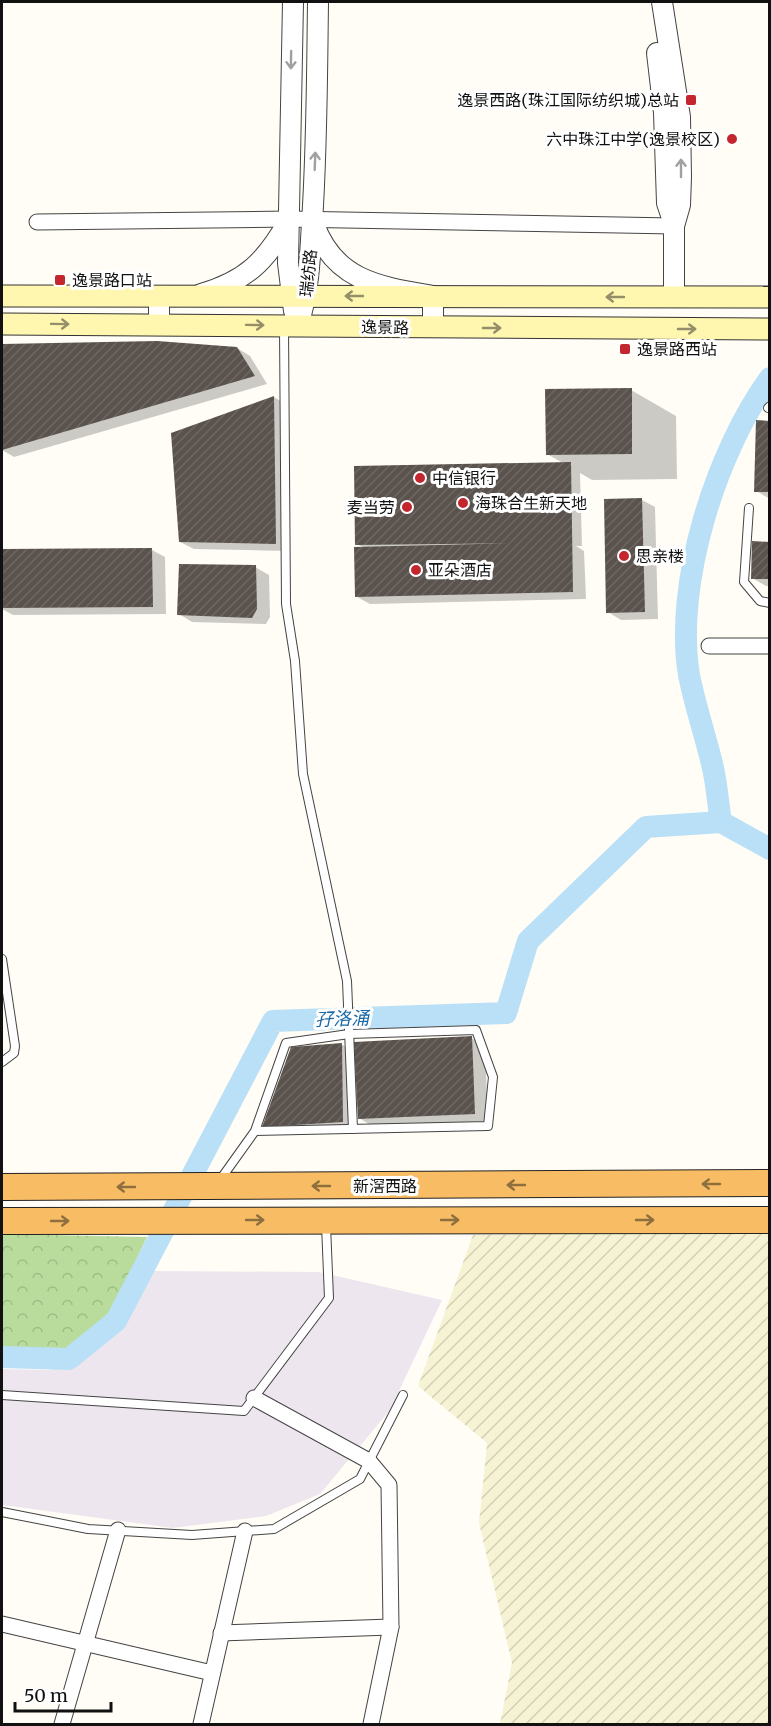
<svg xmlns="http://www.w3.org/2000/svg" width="771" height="1726" viewBox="0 0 771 1726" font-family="Merriweather,'Noto Sans SC',serif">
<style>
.industrial{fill:#eee6ef}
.farmland{fill:url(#farmland-furrows)}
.forest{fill:url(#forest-crowns)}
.shadow{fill:#0003}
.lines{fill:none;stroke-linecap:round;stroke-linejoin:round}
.river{stroke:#b9e0f7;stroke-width:22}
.building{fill:url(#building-hatch)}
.service-casing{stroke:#444;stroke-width:10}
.minor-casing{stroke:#444;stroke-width:17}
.tertiary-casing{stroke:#444;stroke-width:22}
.secondary-casing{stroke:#333;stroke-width:23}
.trunk-casing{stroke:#222;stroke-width:28}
.service{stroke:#fff;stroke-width:8}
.minor{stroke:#fff;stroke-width:15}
.tertiary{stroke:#fff;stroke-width:20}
.secondary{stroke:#fff6b0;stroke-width:21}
.trunk{stroke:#f7bc64;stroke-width:26}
.oneway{stroke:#a0a0a0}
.oneway2{stroke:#948f68}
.oneway3{stroke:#906f3f}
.poi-dot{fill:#c4262e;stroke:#fff;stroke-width:2}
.labels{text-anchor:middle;stroke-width:6;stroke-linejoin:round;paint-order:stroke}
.poi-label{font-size:16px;fill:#111;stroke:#fff;text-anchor:start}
.street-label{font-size:16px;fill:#111;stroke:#fff}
.water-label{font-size:18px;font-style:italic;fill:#1768a6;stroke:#fff}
</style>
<defs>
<pattern id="farmland-furrows" width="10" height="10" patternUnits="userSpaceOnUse" patternTransform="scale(1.5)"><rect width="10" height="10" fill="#f6f3d4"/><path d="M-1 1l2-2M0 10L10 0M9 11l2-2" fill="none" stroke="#d2cfb5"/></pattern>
<pattern id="forest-crowns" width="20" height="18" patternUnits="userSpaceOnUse" patternTransform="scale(1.5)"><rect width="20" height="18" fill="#b9dc9c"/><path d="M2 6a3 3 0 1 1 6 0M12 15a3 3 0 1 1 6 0" fill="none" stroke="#9ebc85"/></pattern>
<pattern id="building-hatch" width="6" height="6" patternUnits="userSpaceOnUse" patternTransform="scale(1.5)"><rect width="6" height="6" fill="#5a524d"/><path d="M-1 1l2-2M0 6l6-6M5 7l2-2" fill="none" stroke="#6d6662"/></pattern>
</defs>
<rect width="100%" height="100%" fill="#fffdf5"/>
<polygon class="industrial" points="151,1271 319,1272 442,1300 390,1410 320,1494 266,1516 173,1528 2,1505 2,1369 50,1370 115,1331"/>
<polygon class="farmland" points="769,1230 769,1724 500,1724 512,1663 479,1523 487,1443 418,1386 473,1235"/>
<polygon class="forest" points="2,1234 147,1237 109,1317 63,1350 2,1349"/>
<g class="shadow">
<polygon points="157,342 237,348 250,356 267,384 14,457 2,450 2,346"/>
<polygon points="631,390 676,416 677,479 592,480 580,473 582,546 576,546 584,551 586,599 370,604 357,597 364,548 357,544 563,463 547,454"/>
<polygon points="274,397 287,405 289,551 194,549 180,542"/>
<polygon points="770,422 770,499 756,491"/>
<polygon points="642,500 655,507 658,619 621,620 608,612"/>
<polygon points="770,543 770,586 766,586 752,578"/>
<polygon points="152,550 165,557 166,614 13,615 2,609 2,551"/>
<polygon points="255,567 269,575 270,617 266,624 192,622 179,614"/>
<polygon points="471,1038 485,1046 488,1121 372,1126 359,1118 358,1097 355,1098 356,1129 277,1134 264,1126 341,1044 356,1053"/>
</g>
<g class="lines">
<g class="river">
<path d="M721,822C718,804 717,786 713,768C706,737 695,706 689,675C674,584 716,452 770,378"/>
<polyline points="2,1357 69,1359 116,1321 273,1021 506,1013 528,941 646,827 721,822 770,849"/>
</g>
</g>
<g class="building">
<polygon points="157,341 237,347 255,376 2,450 2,344"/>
<polygon points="632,388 632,454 546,455 545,389"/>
<polygon points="274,396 276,544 179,542 171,433"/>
<polygon points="756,420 770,421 770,492 754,492"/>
<polygon points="571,462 573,592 355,597 354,547 521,543 355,545 354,466"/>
<polygon points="642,498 645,612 606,613 604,499"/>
<polygon points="752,541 770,542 770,579 751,579"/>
<polygon points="152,548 153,607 2,608 2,549"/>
<polygon points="179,564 256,565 257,609 252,618 177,615"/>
<polygon points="472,1036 475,1114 358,1119 354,1042"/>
<polygon points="342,1043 343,1122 262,1127 291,1047"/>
</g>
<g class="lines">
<g class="service-casing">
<g id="service">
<polyline points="284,327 286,604 295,661 303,774 347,981 353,1129"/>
<polyline points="768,408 770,406"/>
<polyline points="749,508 744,582 760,601 770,603"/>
<polyline points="2,959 15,1046 14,1053 2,1062"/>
<polyline points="220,1180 255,1131 488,1126 493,1077 476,1030 349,1034 286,1043 255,1131"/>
<polyline points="2,1395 244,1411 329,1298 326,1225"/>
<polyline points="2,1512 88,1529 192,1535 274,1529 360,1479 403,1395"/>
</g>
</g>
<g class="minor-casing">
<g id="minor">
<polyline points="37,222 289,219 674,226"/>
<polyline points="709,646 770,646"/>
<polyline points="254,1398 369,1461 389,1485 391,1627 371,1724"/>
<polyline points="2,1624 212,1673"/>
<polyline points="221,1633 391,1627"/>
<polyline points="62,1724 118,1530"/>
<polyline points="201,1724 245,1531"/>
</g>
</g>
<g class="tertiary-casing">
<g id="tertiary">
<polyline points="293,2 288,263 294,311"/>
<polyline points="662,2 680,117 681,177 680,205 674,226 674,297"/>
<polyline points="657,53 664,113 667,203 671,215"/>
<path d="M314,224C334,281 380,287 433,296V327"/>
<path d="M201,294C246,281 266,261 288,222"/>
<polyline points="159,296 159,325"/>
<path d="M298,325C309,291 310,258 312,222C317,148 317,75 318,2"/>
</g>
</g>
<g class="secondary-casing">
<g id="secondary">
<polyline points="2,296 770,297"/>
<polyline points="2,324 770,329"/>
</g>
</g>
<g class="trunk-casing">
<g id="trunk">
<polyline points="2,1187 770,1183"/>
<polyline points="2,1221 770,1220"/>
</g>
</g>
<use href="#service" class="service"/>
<use href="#minor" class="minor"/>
<use href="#tertiary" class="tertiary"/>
<use href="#secondary" class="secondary"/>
<use href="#trunk" class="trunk"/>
</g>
<defs><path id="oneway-shaft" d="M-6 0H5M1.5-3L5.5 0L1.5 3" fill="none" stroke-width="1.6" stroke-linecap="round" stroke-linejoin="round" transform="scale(1.5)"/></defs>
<g class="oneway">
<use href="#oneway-shaft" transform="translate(291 60) rotate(91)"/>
<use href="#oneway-shaft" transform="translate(315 161) rotate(-88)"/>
<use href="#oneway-shaft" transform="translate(681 168) rotate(-90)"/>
</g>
<g class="oneway2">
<use href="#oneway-shaft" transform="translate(354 296) rotate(180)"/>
<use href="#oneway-shaft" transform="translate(615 297) rotate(-180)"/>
<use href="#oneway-shaft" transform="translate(60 324) rotate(1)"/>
<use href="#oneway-shaft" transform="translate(255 325) rotate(1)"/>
<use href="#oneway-shaft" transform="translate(492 328)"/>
<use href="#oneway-shaft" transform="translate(687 329)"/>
</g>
<g class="oneway3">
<use href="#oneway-shaft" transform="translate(711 1184) rotate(180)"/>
<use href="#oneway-shaft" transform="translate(516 1185) rotate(180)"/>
<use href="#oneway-shaft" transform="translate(321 1186) rotate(180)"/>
<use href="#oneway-shaft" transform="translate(126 1187) rotate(180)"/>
<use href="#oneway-shaft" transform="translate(255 1220)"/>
<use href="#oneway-shaft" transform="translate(450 1220)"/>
<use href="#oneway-shaft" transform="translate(645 1220)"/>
<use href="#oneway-shaft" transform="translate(60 1221)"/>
</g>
<g class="poi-dot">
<rect x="685" y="94" width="12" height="12" rx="3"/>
<circle cx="732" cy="139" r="6"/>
<rect x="54" y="274" width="12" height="12" rx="3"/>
<rect x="619" y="343" width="12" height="12" rx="3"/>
<circle cx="420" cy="478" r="6"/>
<circle cx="463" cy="503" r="6"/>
<circle cx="407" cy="507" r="6"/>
<circle cx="624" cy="556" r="6"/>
<circle cx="416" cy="570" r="6"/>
</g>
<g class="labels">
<g class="poi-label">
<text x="679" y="106" text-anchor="end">逸景西路(珠江国际纺织城)总站</text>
<text x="720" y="145" text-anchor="end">六中珠江中学(逸景校区)</text>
<text x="72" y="286">逸景路口站</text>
<text x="637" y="355">逸景路西站</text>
<text x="432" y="484">中信银行</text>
<text x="475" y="509">海珠合生新天地</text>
<text x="395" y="513" text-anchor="end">麦当劳</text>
<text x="636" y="562">思亲楼</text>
<text x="428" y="576">亚朵酒店</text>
</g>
<g class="street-label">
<text transform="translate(308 273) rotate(-84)" y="6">瑞纺路</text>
<text transform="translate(385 327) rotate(1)" y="6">逸景路</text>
<text x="385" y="1192">新滘西路</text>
</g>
<g class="water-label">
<text transform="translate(342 1019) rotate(-2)" y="6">孖洛涌</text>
</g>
</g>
<rect width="771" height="1726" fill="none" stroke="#111111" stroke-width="6"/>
<path d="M15 1702v9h96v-9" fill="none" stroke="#111111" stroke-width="3"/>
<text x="24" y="1702" font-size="18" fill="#111111" stroke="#ffffff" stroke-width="4.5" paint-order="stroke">50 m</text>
</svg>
